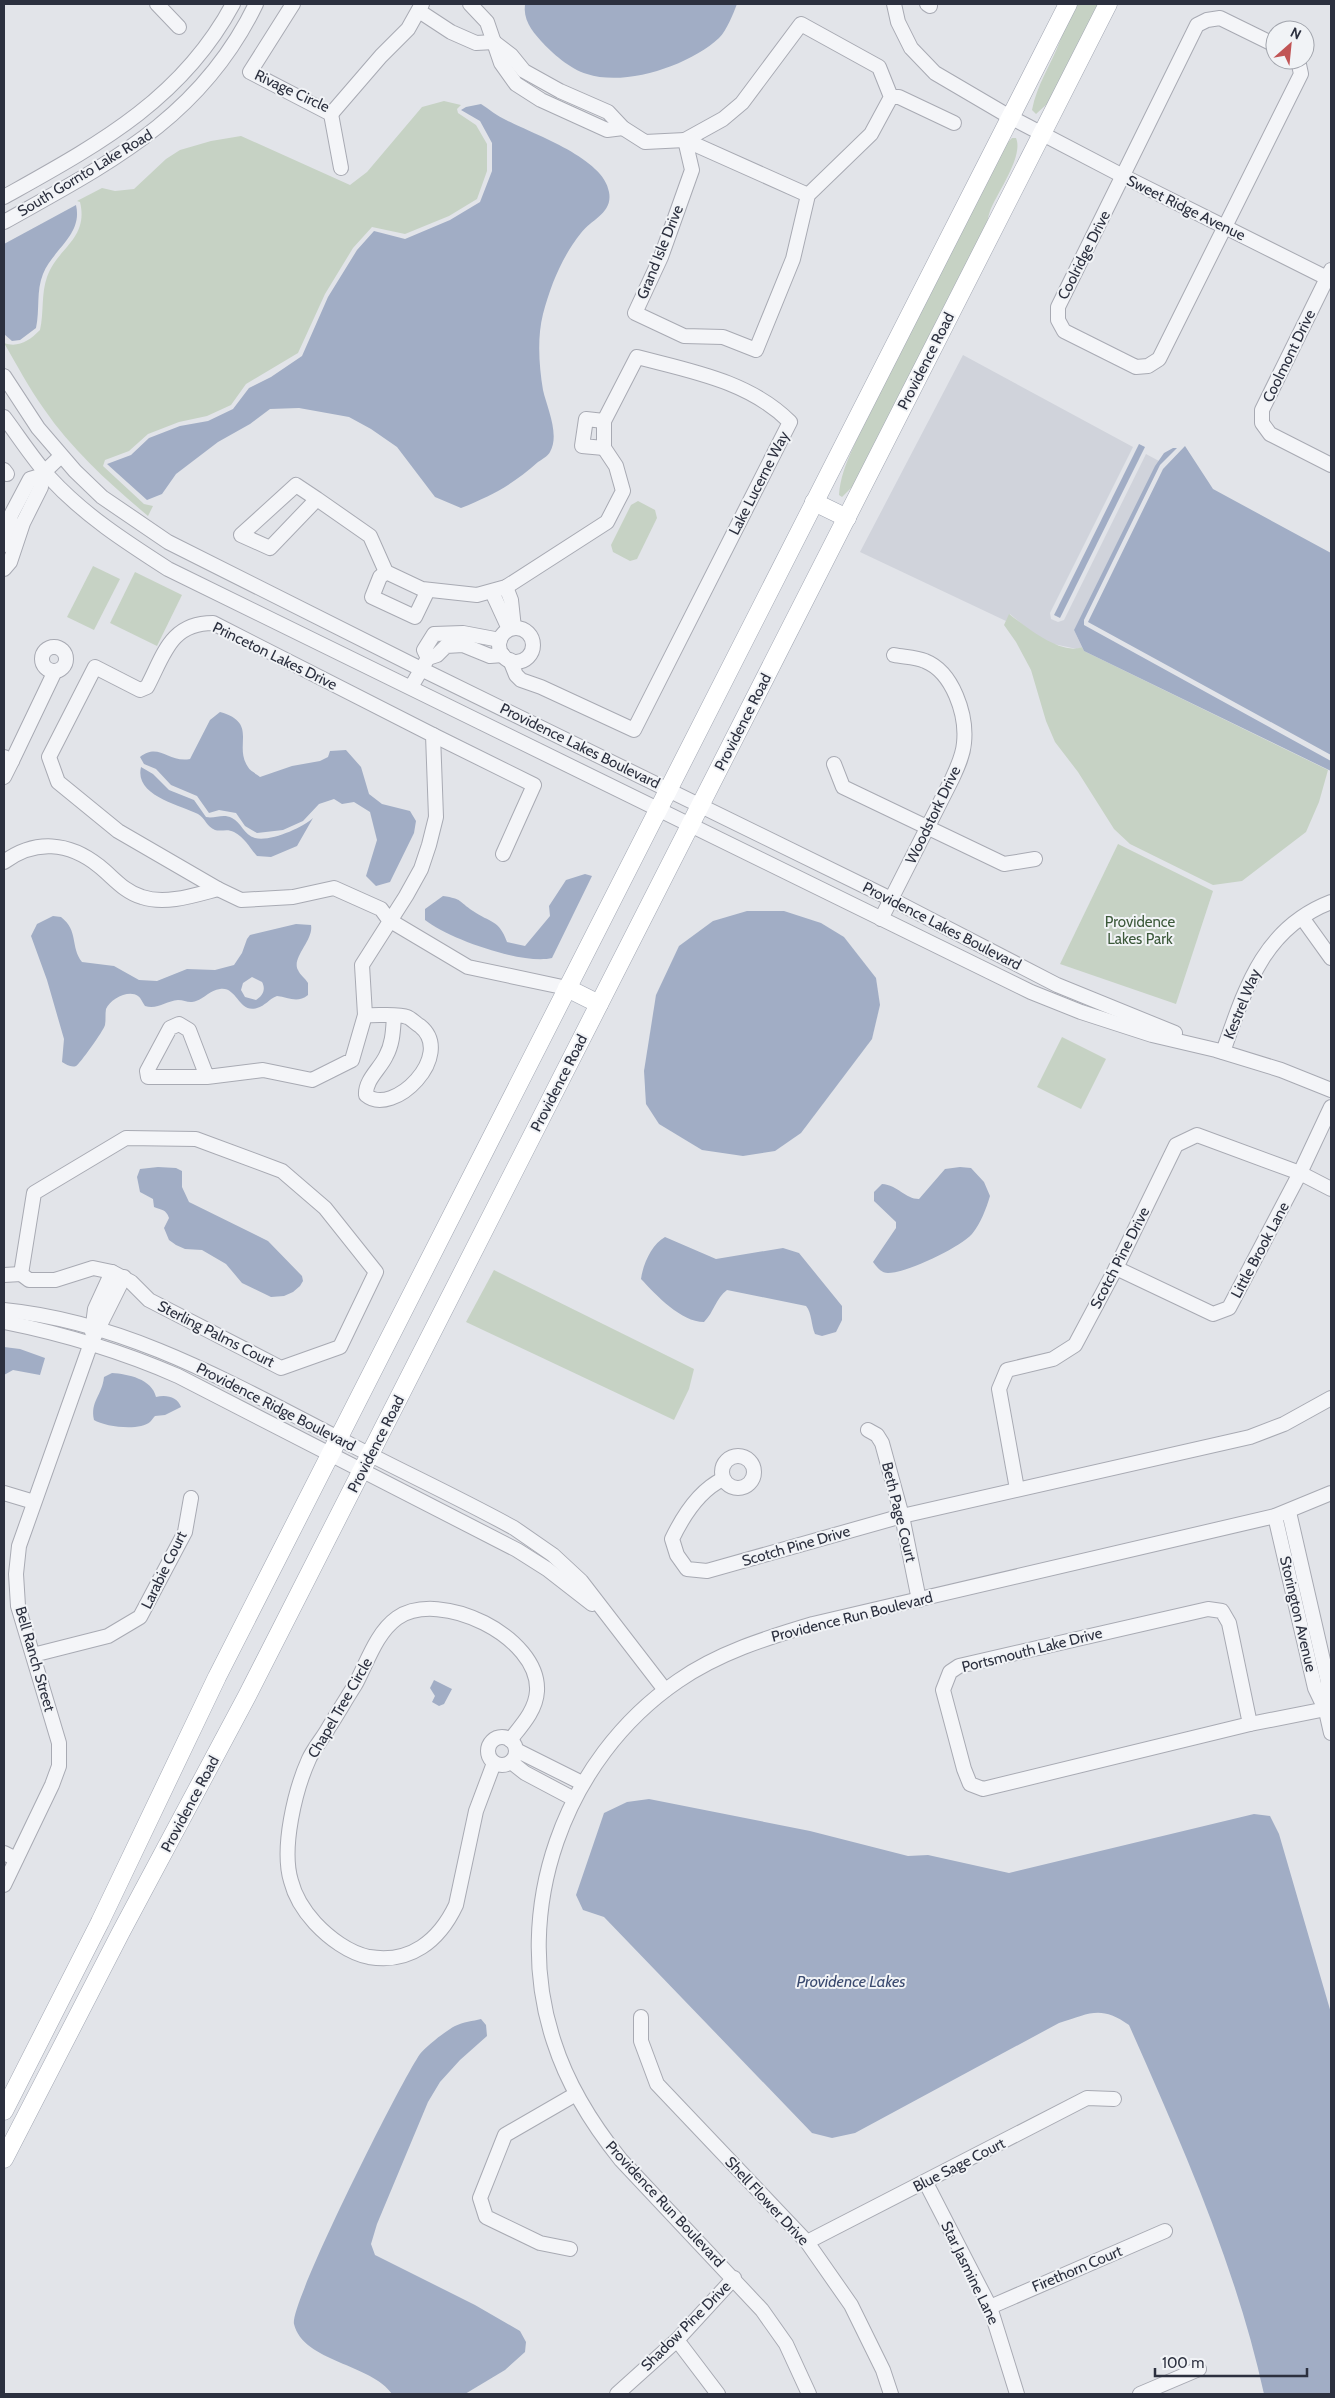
<svg xmlns="http://www.w3.org/2000/svg" width="1335" height="2398" viewBox="0 0 1335 2398" font-family="Cabin,sans-serif">
<style>
.built{fill:#d0d3db}
.green{fill:#c6d2c4}
.water{fill:#a1adc5;fill-rule:evenodd}
.lines{fill:none;stroke-linecap:round;stroke-linejoin:round}
.minor-casing{stroke:#a8aab3;stroke-width:16}
.major-casing{stroke:#a2a7b3;stroke-width:19}
.minor{stroke:#f4f5f8;stroke-width:14}
.major{stroke:#fff;stroke-width:18}
.labels{text-anchor:middle;stroke-width:4;stroke-linejoin:round;paint-order:stroke}
.street-label{font-size:15px;fill:#2c303f;stroke:#f1f3f6}
.park-label{font-size:15px;fill:#3c593a;stroke:#f1f3f6}
.water-label{font-size:16px;font-style:italic;fill:#3a4a6f;stroke:#f1f3f6}
</style>
<rect width="100%" height="100%" fill="#e2e4e9"/>
<polygon class="built" points="963,355 1133,447 1050,613 1051,619 1058,622 1064,620 1146,454 1159,461 1074,630 1082,647 1077,649 1049,643 1029,630 1010,614 1006,621 860,552"/>
<g class="green">
<path d="M1073,4H1102L1048,103L1036,114L1032,110C1037,84 1051,65 1060,41C1065,28 1067,16 1073,4Z"/>
<path d="M444,101L461,105L457,109L458,113L476,125L487,144V171L477,199L449,216L405,234L372,227L353,248L325,294L298,353L246,384L231,405L207,416L179,422L148,434L129,451L105,460L103,466L144,504L153,506L148,516C110,484 72,450 44,409C29,388 17,365 4,343C18,348 29,341 40,330C44,312 41,294 47,277C57,248 89,239 80,202L77,201L102,188L115,191L134,189L166,159L180,150L211,141L241,136L350,185L367,172L422,107Z"/>
<path d="M1012,138H1016C1024,156 997,193 990,211C988,217 987,223 986,230L857,482L842,497L839,495C841,462 863,435 870,403L1005,145Z"/>
<polygon points="638,501 655,510 657,518 637,559 630,561 613,552 611,545 631,505"/>
<polygon points="93,566 120,579 94,630 67,617"/>
<polygon points="135,572 182,595 157,646 110,623"/>
<path d="M1009,614C1025,626 1061,656 1082,647L1084,651L1328,770L1319,802L1306,832L1242,881L1213,885L1130,844L1114,829L1078,772L1055,742L1046,721L1031,670L1016,642L1004,625Z"/>
<polygon points="1118,844 1213,891 1176,1004 1060,964"/>
<polygon points="1062,1037 1106,1059 1081,1109 1037,1087"/>
<polygon points="494,1270 694,1369 689,1389 674,1420 466,1322"/>
</g>
<g class="water">
<path d="M525,4H737C733,14 727,30 719,38C690,65 626,87 587,74C570,69 552,53 541,41C531,30 523,19 525,4Z"/>
<path d="M481,104C489,109 497,116 506,120C533,134 604,158 609,192C613,213 592,219 581,233C562,257 551,284 543,314C537,338 539,366 543,390C547,408 560,434 550,452C548,456 541,460 538,462C512,485 493,495 461,508L435,497L397,447L371,429L349,417L299,408L270,409L250,424L218,442L176,474L162,494L147,500L107,464L131,455L149,438L180,426L208,421L233,409L249,388L271,377L302,356L328,297L357,250L374,231L405,239L450,220L480,202L492,171V143L480,121L461,110L466,107Z"/>
<path d="M76,205C83,235 53,249 43,274C36,291 40,310 36,328L20,340L12,341L4,334V244Z"/>
<polygon points="1139,444 1145,447 1060,618 1054,615"/>
<polygon points="1185,446 1213,489 1331,553 1331,755 1088,622 1163,469"/>
<polygon points="1173,448 1177,448 1160,465 1084,620 1084,625 1331,761 1331,771 1084,651 1074,630 1155,466 1164,453"/>
<path d="M220,712C259,723 233,745 248,767C250,771 257,774 260,777L292,766L320,761L328,757L330,751L346,750L361,767L369,794L382,804L410,811L416,821L414,833L390,882L376,886L366,876L377,840L370,812L354,802L342,804L334,799L319,804L303,821L283,830L257,833L245,826L236,813L219,810L209,813L197,796L171,785L156,769L144,764L140,757C159,742 168,763 190,759L210,720Z"/>
<path d="M141,767L153,774L169,790L194,800L206,817C215,819 223,813 232,818C241,822 244,835 255,838C270,842 302,828 313,818L297,846L271,857L257,856C249,847 245,838 234,832C227,828 221,832 215,830C207,827 205,818 198,814C181,805 134,796 141,767Z"/>
<path d="M585,874L592,876L552,958C523,965 449,939 425,920V909L443,896C463,899 458,901 473,911C490,923 499,919 507,942L525,946L550,916L549,906L566,880Z"/>
<polygon points="747,911 784,911 821,923 844,937 876,978 880,1005 872,1039 801,1133 775,1151 743,1156 702,1150 659,1124 646,1104 644,1071 656,995 679,946 713,921"/>
<path d="M53,916L61,917C79,931 70,947 82,962L114,966L139,980L157,981L187,969L215,970L234,965L242,953L247,939L250,935L296,924L311,925C314,940 291,958 298,970C300,975 305,978 308,983V995C297,1004 288,997 277,996C269,999 265,1006 257,1008C239,1014 237,986 220,989C210,990 205,998 196,1001C189,1004 185,1000 178,1000C166,1001 157,1010 145,1006C142,1002 141,998 138,996C129,989 110,999 106,1009C105,1014 106,1020 105,1025C104,1030 79,1065 76,1066C71,1068 66,1064 62,1062L64,1039L47,980L31,936L37,924ZM252,977L262,982C266,989 263,996 256,1000L245,997L241,990L243,983Z"/>
<path d="M158,1167L176,1168L182,1171V1187L189,1202L268,1241L302,1276L303,1281L300,1286L293,1292L284,1296L271,1297L242,1283L226,1264L202,1250L185,1249L176,1245L169,1240L164,1228L169,1218C166,1209 161,1210 154,1207L153,1199L140,1192L137,1177L140,1169Z"/>
<path d="M960,1167L971,1168L984,1182L990,1196C986,1209 981,1223 972,1234C959,1248 907,1273 888,1273C881,1273 877,1267 873,1262L896,1228V1222L874,1201V1192L882,1184C898,1185 905,1199 919,1199L945,1169Z"/>
<path d="M665,1237L716,1259L783,1248L799,1253L842,1306V1320L836,1332L822,1336L815,1334C811,1325 812,1313 806,1306L727,1290C716,1298 714,1312 704,1322C681,1322 656,1295 641,1279C643,1264 652,1244 665,1237Z"/>
<polygon points="4,1347 20,1349 45,1358 40,1375 13,1370 4,1375"/>
<path d="M112,1373C128,1374 152,1379 156,1397C166,1394 178,1397 181,1407L165,1415L155,1416C153,1418 152,1420 150,1422C140,1431 105,1427 94,1420C90,1401 102,1396 104,1377Z"/>
<polygon points="434,1680 452,1689 444,1704 439,1706 432,1702 435,1696 430,1688"/>
<path d="M649,1799L810,1831L908,1856L928,1855L1009,1873L1254,1814L1270,1816L1279,1834L1331,2013V2394H1264C1236,2266 1182,2145 1129,2025C1101,2005 1090,2013 1059,2023L855,2133L832,2138L812,2133L604,1917L583,1910L576,1895L604,1813L627,1802Z"/>
<path d="M481,2019L486,2025L487,2036L460,2060L440,2082L428,2102L377,2224L371,2244L375,2255L475,2305L520,2331L526,2342L525,2352L505,2370L465,2394H392C372,2364 303,2362 294,2324C289,2304 401,2081 420,2054C425,2047 447,2030 455,2026C463,2022 473,2021 481,2019Z"/>
</g>
<g class="lines">
<g class="minor-casing">
<g id="minor">
<polyline points="157,4 179,27"/>
<polyline points="293,4 250,72 331,114 381,56 408,29 422,4"/>
<polyline points="470,4 487,22 501,63 516,84 541,100 607,130 623,128"/>
<polyline points="894,4 898,22 911,48 935,73 1010,117 1123,176 1331,280"/>
<polyline points="927,4 930,6"/>
<polyline points="419,11 451,32 476,43 494,42"/>
<polygon points="801,24 879,67 891,97 871,134 808,195 793,259 756,350 723,337 684,336 635,313 661,257 692,170 685,140 723,119 742,103"/>
<polyline points="494,42 511,55 524,71 560,91 608,112 623,128 645,142 685,140 808,195"/>
<polyline points="1275,45 1220,18 1207,20 1197,25 1058,307 1058,320 1064,331 1136,367 1148,366 1159,359 1301,74 1298,60"/>
<polyline points="891,97 899,97 954,123"/>
<polyline points="331,114 341,168"/>
<path d="M4,197C95,146 181,101 233,4"/>
<path d="M4,222C109,163 201,118 256,4"/>
<polyline points="1331,270 1262,410 1262,423 1270,434 1331,465"/>
<polyline points="4,376 38,428 75,471 102,497 168,542 421,669 891,899 1057,985 1175,1033"/>
<path d="M4,417C19,437 33,459 50,478C84,515 126,542 168,569L1031,992L1081,1012L1152,1035L1216,1050L1281,1070L1331,1090"/>
<polyline points="604,448 582,446 586,419 604,421"/>
<polyline points="4,470 7,474"/>
<path d="M317,499L296,485L241,535L270,548L317,499L370,536L386,572L422,589L477,595L506,587L607,522L623,491L616,466L604,448V421L637,357C690,371 749,381 790,422L634,730L541,687L521,680L516,675L510,660"/>
<polyline points="4,545 8,537 11,515 30,479 40,476 61,456"/>
<polyline points="4,569 10,562 23,523 41,487 40,476"/>
<polyline points="386,572 380,577 372,597 415,617 428,590"/>
<polyline points="506,587 511,600 514,628"/>
<polyline points="492,592 509,629"/>
<circle cx="516" cy="645" r="17"/>
<circle cx="54" cy="659" r="12"/>
<polyline points="428,658 424,650 434,634 463,633 500,640"/>
<polyline points="411,687 428,658 437,655 446,646 463,645 490,656 503,655"/>
<polyline points="433,735 534,785 503,854"/>
<polyline points="4,757 12,761 4,777"/>
<polyline points="12,761 55,671"/>
<polyline points="834,764 843,787 1004,864 1035,859"/>
<path d="M4,862C35,839 69,842 99,866C113,877 124,892 142,897C166,905 195,895 218,889"/>
<path d="M881,919L952,779C957,768 963,756 964,743C967,715 953,672 925,661C916,657 904,657 894,655"/>
<polyline points="1303,919 1331,958"/>
<path d="M365,1015C375,1016 398,1013 407,1017C411,1018 416,1024 420,1026C456,1055 393,1118 366,1095C365,1080 380,1069 386,1056C393,1043 393,1030 394,1016"/>
<path d="M1223,1052C1245,989 1263,928 1331,902"/>
<path d="M207,1077L189,1030L179,1024L170,1028L147,1071L148,1077H207L263,1070L312,1080L352,1060L365,1015L362,965L406,896L421,869L429,845L436,817L433,735L213,623C170,623 164,655 147,687L140,690L95,667L49,757L58,782L118,831L218,889L241,900L293,897L334,888L381,909L389,920L468,967L567,988"/>
<polygon points="126,1138 196,1139 282,1171 325,1208 376,1272 340,1347 281,1368 149,1300 131,1282 112,1272 93,1268 55,1280 29,1280 21,1274 34,1193"/>
<polyline points="1116,1268 1213,1314 1229,1308 1300,1173 1331,1107"/>
<polyline points="4,1275 21,1274"/>
<path d="M4,1310C126,1322 231,1383 338,1438C396,1469 456,1496 514,1528L553,1555L581,1581L665,1690"/>
<path d="M4,1322C64,1334 121,1351 178,1376L517,1550L547,1569L592,1604"/>
<polyline points="92,1332 95,1309 112,1272"/>
<polyline points="868,1430 877,1435 882,1443 902,1516 919,1600"/>
<circle cx="738" cy="1472" r="16"/>
<path d="M723,1479C700,1490 683,1516 672,1539L677,1555L687,1569L707,1571L902,1516L1250,1437L1284,1424L1331,1398"/>
<polyline points="1017,1489 999,1389 1007,1370 1053,1359 1075,1345 1116,1268 1176,1145 1197,1135 1300,1173 1331,1189"/>
<polyline points="4,1493 34,1502"/>
<polyline points="1289,1512 1328,1682 1326,1710"/>
<polyline points="1275,1516 1315,1688 1326,1711 1331,1733"/>
<polygon points="1208,1609 1222,1611 1229,1623 1250,1724 983,1789 970,1784 964,1769 943,1690 950,1672 959,1666"/>
<polyline points="33,1655 108,1636 140,1617 185,1532 191,1498"/>
<polyline points="1250,1724 1331,1708"/>
<circle cx="502" cy="1751" r="14"/>
<polyline points="516,1750 582,1783"/>
<polyline points="511,1762 525,1773 574,1799"/>
<path d="M494,1763L476,1811L456,1905C439,1941 410,1964 369,1957C349,1953 329,1938 315,1923C305,1912 295,1897 291,1881C281,1848 295,1790 309,1759C314,1748 323,1738 329,1727C338,1713 346,1699 355,1685C367,1663 376,1633 397,1618C440,1588 540,1637 537,1691C536,1710 522,1725 510,1740"/>
<polyline points="4,1853 16,1859"/>
<polyline points="4,1885 52,1785 59,1766 59,1743 18,1606 16,1574 19,1546 91,1343 124,1277"/>
<polyline points="641,2017 641,2041 657,2084 807,2242 851,2305 883,2370 891,2394"/>
<polyline points="926,2183 990,2307 1017,2394"/>
<polyline points="807,2242 1087,2098 1114,2099"/>
<polyline points="570,2249 540,2243 486,2217 480,2198 505,2135 576,2094"/>
<polyline points="990,2307 1165,2231"/>
<polyline points="677,2340 718,2394"/>
<polyline points="617,2394 677,2340 734,2278"/>
<path d="M809,2394L786,2344L762,2310L621,2160C592,2124 568,2086 554,2042C510,1910 564,1759 678,1681C718,1653 766,1638 813,1624L1275,1516L1331,1493"/>
<polyline points="1140,2394 1199,2369"/>
</g>
</g>
<g class="major-casing">
<g id="major">
<polyline points="814,502 847,518"/>
<polyline points="567,988 599,1004"/>
<polyline points="4,2111 100,1922 217,1677 1068,4"/>
<polyline points="4,2159 121,1932 247,1696 1108,4"/>
</g>
</g>
<use href="#minor" class="minor"/>
<use href="#major" class="major"/>
</g>
<g class="labels">
<g class="street-label">
<text transform="translate(292 91) rotate(25)" y="5">Rivage Circle</text>
<text transform="translate(85 173) rotate(-31)" y="5">South Gornto Lake Road</text>
<text transform="translate(1186 208) rotate(26)" y="5">Sweet Ridge Avenue</text>
<text transform="translate(660 252) rotate(-68)" y="5">Grand Isle Drive</text>
<text transform="translate(1084 255) rotate(-63)" y="5">Coolridge Drive</text>
<text transform="translate(1289 356) rotate(-64)" y="5">Coolmont Drive</text>
<text transform="translate(926 361) rotate(-63)" y="5">Providence Road</text>
<text transform="translate(759 483) rotate(-63)" y="5">Lake Lucerne Way</text>
<text transform="translate(275 656) rotate(26)" y="5">Princeton Lakes Drive</text>
<text transform="translate(743 722) rotate(-63)" y="5">Providence Road</text>
<text transform="translate(580 746) rotate(26)" y="5">Providence Lakes Boulevard</text>
<text transform="translate(933 815) rotate(-64)" y="5">Woodstork Drive</text>
<text transform="translate(942 926) rotate(27)" y="5">Providence Lakes Boulevard</text>
<text transform="translate(1242 1004) rotate(-68)" y="5">Kestrel Way</text>
<text transform="translate(559 1083) rotate(-63)" y="5">Providence Road</text>
<text transform="translate(1260 1250) rotate(-62)" y="5">Little Brook Lane</text>
<text transform="translate(1120 1258) rotate(-63)" y="5">Scotch Pine Drive</text>
<text transform="translate(216 1334) rotate(27)" y="5">Sterling Palms Court</text>
<text transform="translate(276 1407) rotate(27)" y="5">Providence Ridge Boulevard</text>
<text transform="translate(376 1444) rotate(-63)" y="5">Providence Road</text>
<text transform="translate(899 1512) rotate(76)" y="5">Beth Page Court</text>
<text transform="translate(796 1546) rotate(-16)" y="5">Scotch Pine Drive</text>
<text transform="translate(164 1570) rotate(-64)" y="5">Larabie Court</text>
<text transform="translate(1298 1614) rotate(77)" y="5">Storington Avenue</text>
<text transform="translate(852 1617) rotate(-14)" y="5">Providence Run Boulevard</text>
<text transform="translate(1032 1650) rotate(-14)" y="5">Portsmouth Lake Drive</text>
<text transform="translate(35 1659) rotate(74)" y="5">Bell Ranch Street</text>
<text transform="translate(340 1708) rotate(-60)" y="5">Chapel Tree Circle</text>
<text transform="translate(190 1804) rotate(-62)" y="5">Providence Road</text>
<text transform="translate(959 2165) rotate(-27)" y="5">Blue Sage Court</text>
<text transform="translate(767 2201) rotate(47)" y="5">Shell Flower Drive</text>
<text transform="translate(665 2204) rotate(47)" y="5">Providence Run Boulevard</text>
<text transform="translate(1077 2269) rotate(-23)" y="5">Firethorn Court</text>
<text transform="translate(970 2273) rotate(64)" y="5">Star Jasmine Lane</text>
<text transform="translate(686 2326) rotate(-45)" y="5">Shadow Pine Drive</text>
</g>
<g class="park-label">
<text x="1140" y="927">Providence<tspan x="1140" dy="17">Lakes Park</tspan></text>
</g>
<g class="water-label">
<text x="851" y="1987">Providence Lakes</text>
</g>
</g>
<rect width="1335" height="2398" fill="none" stroke="#2c303f" stroke-width="10"/>
<g transform="translate(1290 45) rotate(27)"><circle r="24" fill="#f1f3f6" stroke="#a2a5ad"/>
<path d="M0-4L9 19L0 12L-9 19Z" fill="#c15455"/>
<text y="-8" font-size="14" font-weight="bold" text-anchor="middle" fill="#2c303f">N</text>
</g>
<path d="M1155 2368v8h152v-8" fill="none" stroke="#2c303f" stroke-width="2.5"/>
<text x="1162" y="2368" font-size="15" fill="#2c303f" stroke="#f1f3f6" stroke-width="4" paint-order="stroke">100 m</text>
</svg>
